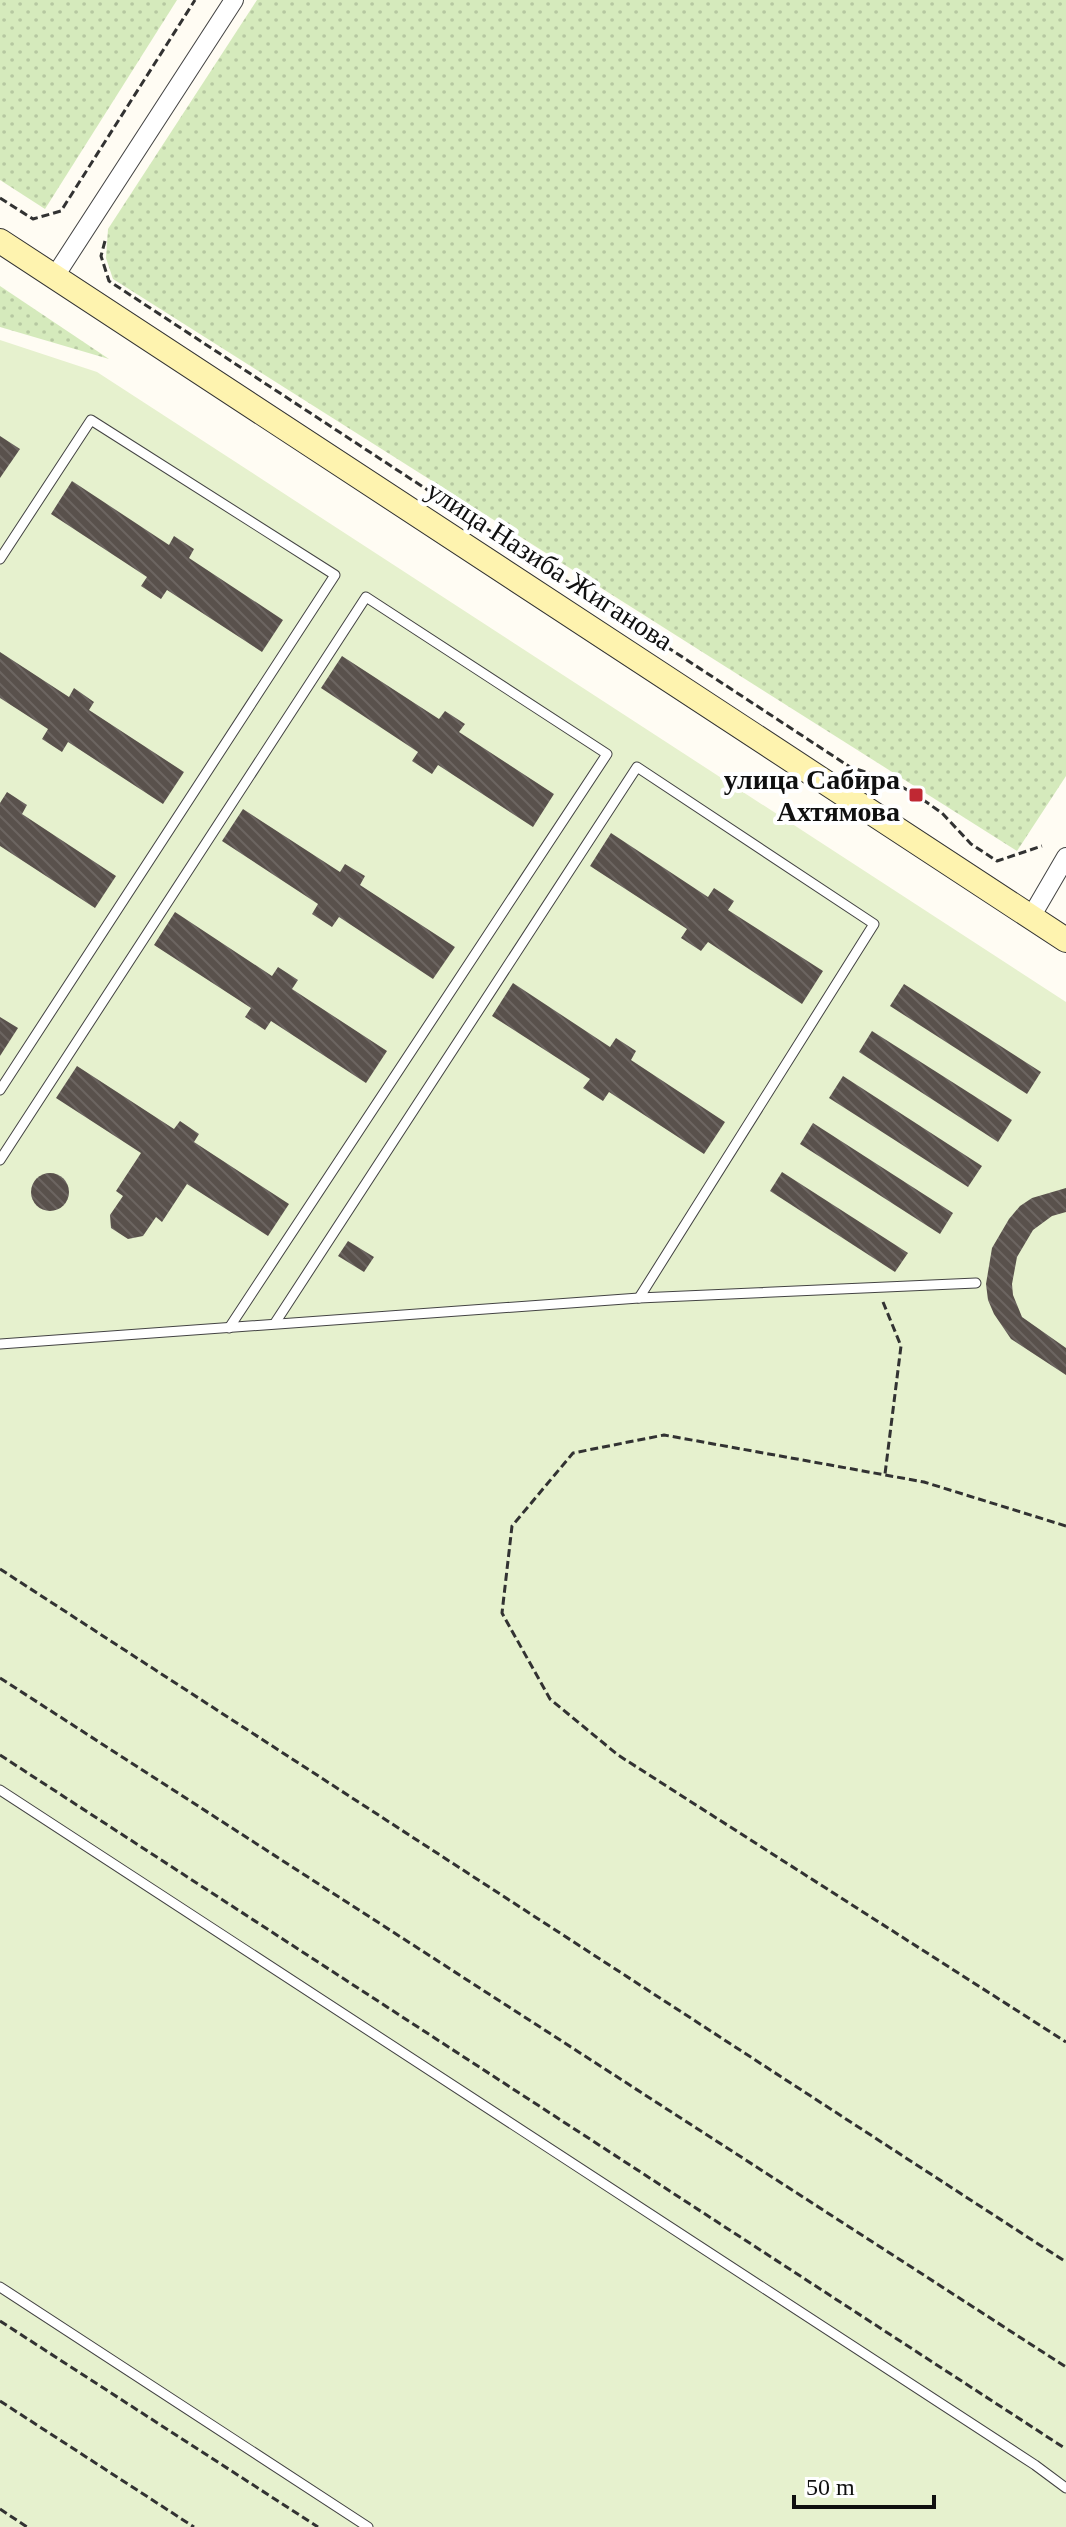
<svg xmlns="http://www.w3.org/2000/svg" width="1066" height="2527" viewBox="0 0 1066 2527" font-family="'Times New Roman',serif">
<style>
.grass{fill:url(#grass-dots)}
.pitch{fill:#e6f1ce}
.building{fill:url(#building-back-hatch)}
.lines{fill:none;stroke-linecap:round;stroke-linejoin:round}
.lane-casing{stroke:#434343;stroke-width:11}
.street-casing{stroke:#434343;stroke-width:20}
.secondary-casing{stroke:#323232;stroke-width:26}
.path{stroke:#323232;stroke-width:3;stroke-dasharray:8 4;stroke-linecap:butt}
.lane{stroke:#fff;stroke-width:9}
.street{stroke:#fff;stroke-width:18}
.secondary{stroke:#fef3af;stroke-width:24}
.poi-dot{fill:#c02833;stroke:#fff;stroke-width:3}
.labels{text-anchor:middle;stroke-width:8;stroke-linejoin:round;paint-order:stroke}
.street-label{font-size:28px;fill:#101010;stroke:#fff}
.poi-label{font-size:28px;font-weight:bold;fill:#101010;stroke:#fff;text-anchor:end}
</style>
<defs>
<pattern id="grass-dots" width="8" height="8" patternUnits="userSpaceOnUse" patternTransform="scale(2)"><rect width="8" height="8" fill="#d5eabc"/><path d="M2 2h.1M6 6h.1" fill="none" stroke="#b6c8a1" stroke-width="1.8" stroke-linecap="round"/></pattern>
<pattern id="building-back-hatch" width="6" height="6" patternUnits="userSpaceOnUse" patternTransform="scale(2)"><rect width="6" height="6" fill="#59514c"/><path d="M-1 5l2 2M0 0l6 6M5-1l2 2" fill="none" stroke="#6c6561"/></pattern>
</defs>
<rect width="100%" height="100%" fill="#fffcf3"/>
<g class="grass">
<polygon points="0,0 177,0 45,209 0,180"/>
<polygon points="257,0 1066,0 1066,776 1017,851 113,279 106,258 108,229"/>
<polygon points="0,286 109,359 0,327"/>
</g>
<polygon class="pitch" points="0,340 97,372 1066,1002 1066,2527 0,2527"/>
<g class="building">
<polygon points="0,436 20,449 0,478"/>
<polygon points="72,481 169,545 174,536 194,549 189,558 283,620 262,652 167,590 161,599 141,586 147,577 51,514"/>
<polygon points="0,652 69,697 74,688 94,702 89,710 184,772 163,804 68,742 62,752 42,739 48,729 0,698"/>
<polygon points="342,656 439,719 445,711 465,724 459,732 554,794 533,827 438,765 432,774 412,761 418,752 321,688"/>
<polygon points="7,792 27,805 22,814 116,876 95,908 0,846 0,803"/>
<polygon points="243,809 340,872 345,864 365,876 360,885 455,947 433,979 339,917 332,927 312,914 318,904 222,841"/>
<polygon points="611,833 708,897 714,888 734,901 728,910 823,971 802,1004 708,942 701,951 681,938 687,929 590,866"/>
<polygon points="175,912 272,976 278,967 298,980 292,989 387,1051 366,1083 271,1021 265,1030 245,1017 251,1008 154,945"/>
<polygon points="513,983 610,1047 616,1038 636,1051 631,1060 725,1122 704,1154 609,1092 603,1101 583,1088 590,1079 492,1016"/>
<polygon points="904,984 1041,1072 1027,1094 890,1006"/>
<polygon points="0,1017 18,1028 0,1056"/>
<polygon points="872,1031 1012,1120 998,1142 859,1052"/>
<polygon points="77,1066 174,1129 180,1121 199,1134 194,1142 289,1204 268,1236 187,1184 162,1222 156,1217 143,1236 128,1239 111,1228 110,1215 123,1196 116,1191 141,1153 56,1098"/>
<polygon points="843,1076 982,1166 968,1187 829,1098"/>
<polygon points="813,1123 953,1213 940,1234 800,1144"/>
<polygon points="782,1172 908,1253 895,1272 770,1191"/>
<circle cx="50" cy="1192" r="19"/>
<polygon points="1066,1188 1066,1212 1052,1216 1033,1230 1017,1257 1012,1284 1013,1295 1022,1317 1066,1348 1066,1375 1011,1339 994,1314 988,1300 986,1284 992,1248 1009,1219 1020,1206 1032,1198"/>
<polygon points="348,1241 374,1257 364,1272 338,1256"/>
</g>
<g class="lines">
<g class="lane-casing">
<g id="lane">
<polyline points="0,559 91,420 335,575 0,1090"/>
<polyline points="0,1160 366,597 607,754 229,1328"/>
<polyline points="275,1323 637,767 874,924 639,1298"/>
<polyline points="0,1344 639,1298 976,1283"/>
<polyline points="0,1790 1035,2465 1066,2488"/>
<polyline points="0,2287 368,2527"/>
</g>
</g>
<g class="street-casing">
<g id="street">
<polyline points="55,276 234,0"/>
<polyline points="1031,917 1066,857"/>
</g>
</g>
<g class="secondary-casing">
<polyline id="secondary" points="0,241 1066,940"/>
</g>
<g class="path">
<polyline points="0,198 33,219 61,211 195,0"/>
<polyline points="105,241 101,256 109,281 850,767 890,780 916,795 942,813 971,844 997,861 1042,846"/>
<polyline points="883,1302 901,1346 885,1474"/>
<polyline points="1066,1526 924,1482 664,1435 573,1453 512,1526 502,1613 550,1699 618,1755 1066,2042"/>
<polyline points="0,1569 1066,2262"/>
<polyline points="0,1678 1066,2367"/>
<polyline points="0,1755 1066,2449"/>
<polyline points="0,2321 318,2527"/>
<polyline points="0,2401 194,2527"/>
<polyline points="0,2509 27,2527"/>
</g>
<use href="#lane" class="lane"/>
<use href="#street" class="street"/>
<use href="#secondary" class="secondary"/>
</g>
<rect class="poi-dot" x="908" y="787" width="16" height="16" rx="4"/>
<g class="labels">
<g class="street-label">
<text transform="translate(550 565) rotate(33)" y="10">улица Назиба Жиганова</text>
</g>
<g class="poi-label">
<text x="900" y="789">улица Сабира<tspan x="900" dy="32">Ахтямова</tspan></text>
</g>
</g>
<path d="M794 2495v12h140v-12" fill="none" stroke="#101010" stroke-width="4"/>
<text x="806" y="2495" font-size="24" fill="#101010" stroke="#ffffff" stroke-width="6" paint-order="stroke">50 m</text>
</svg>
